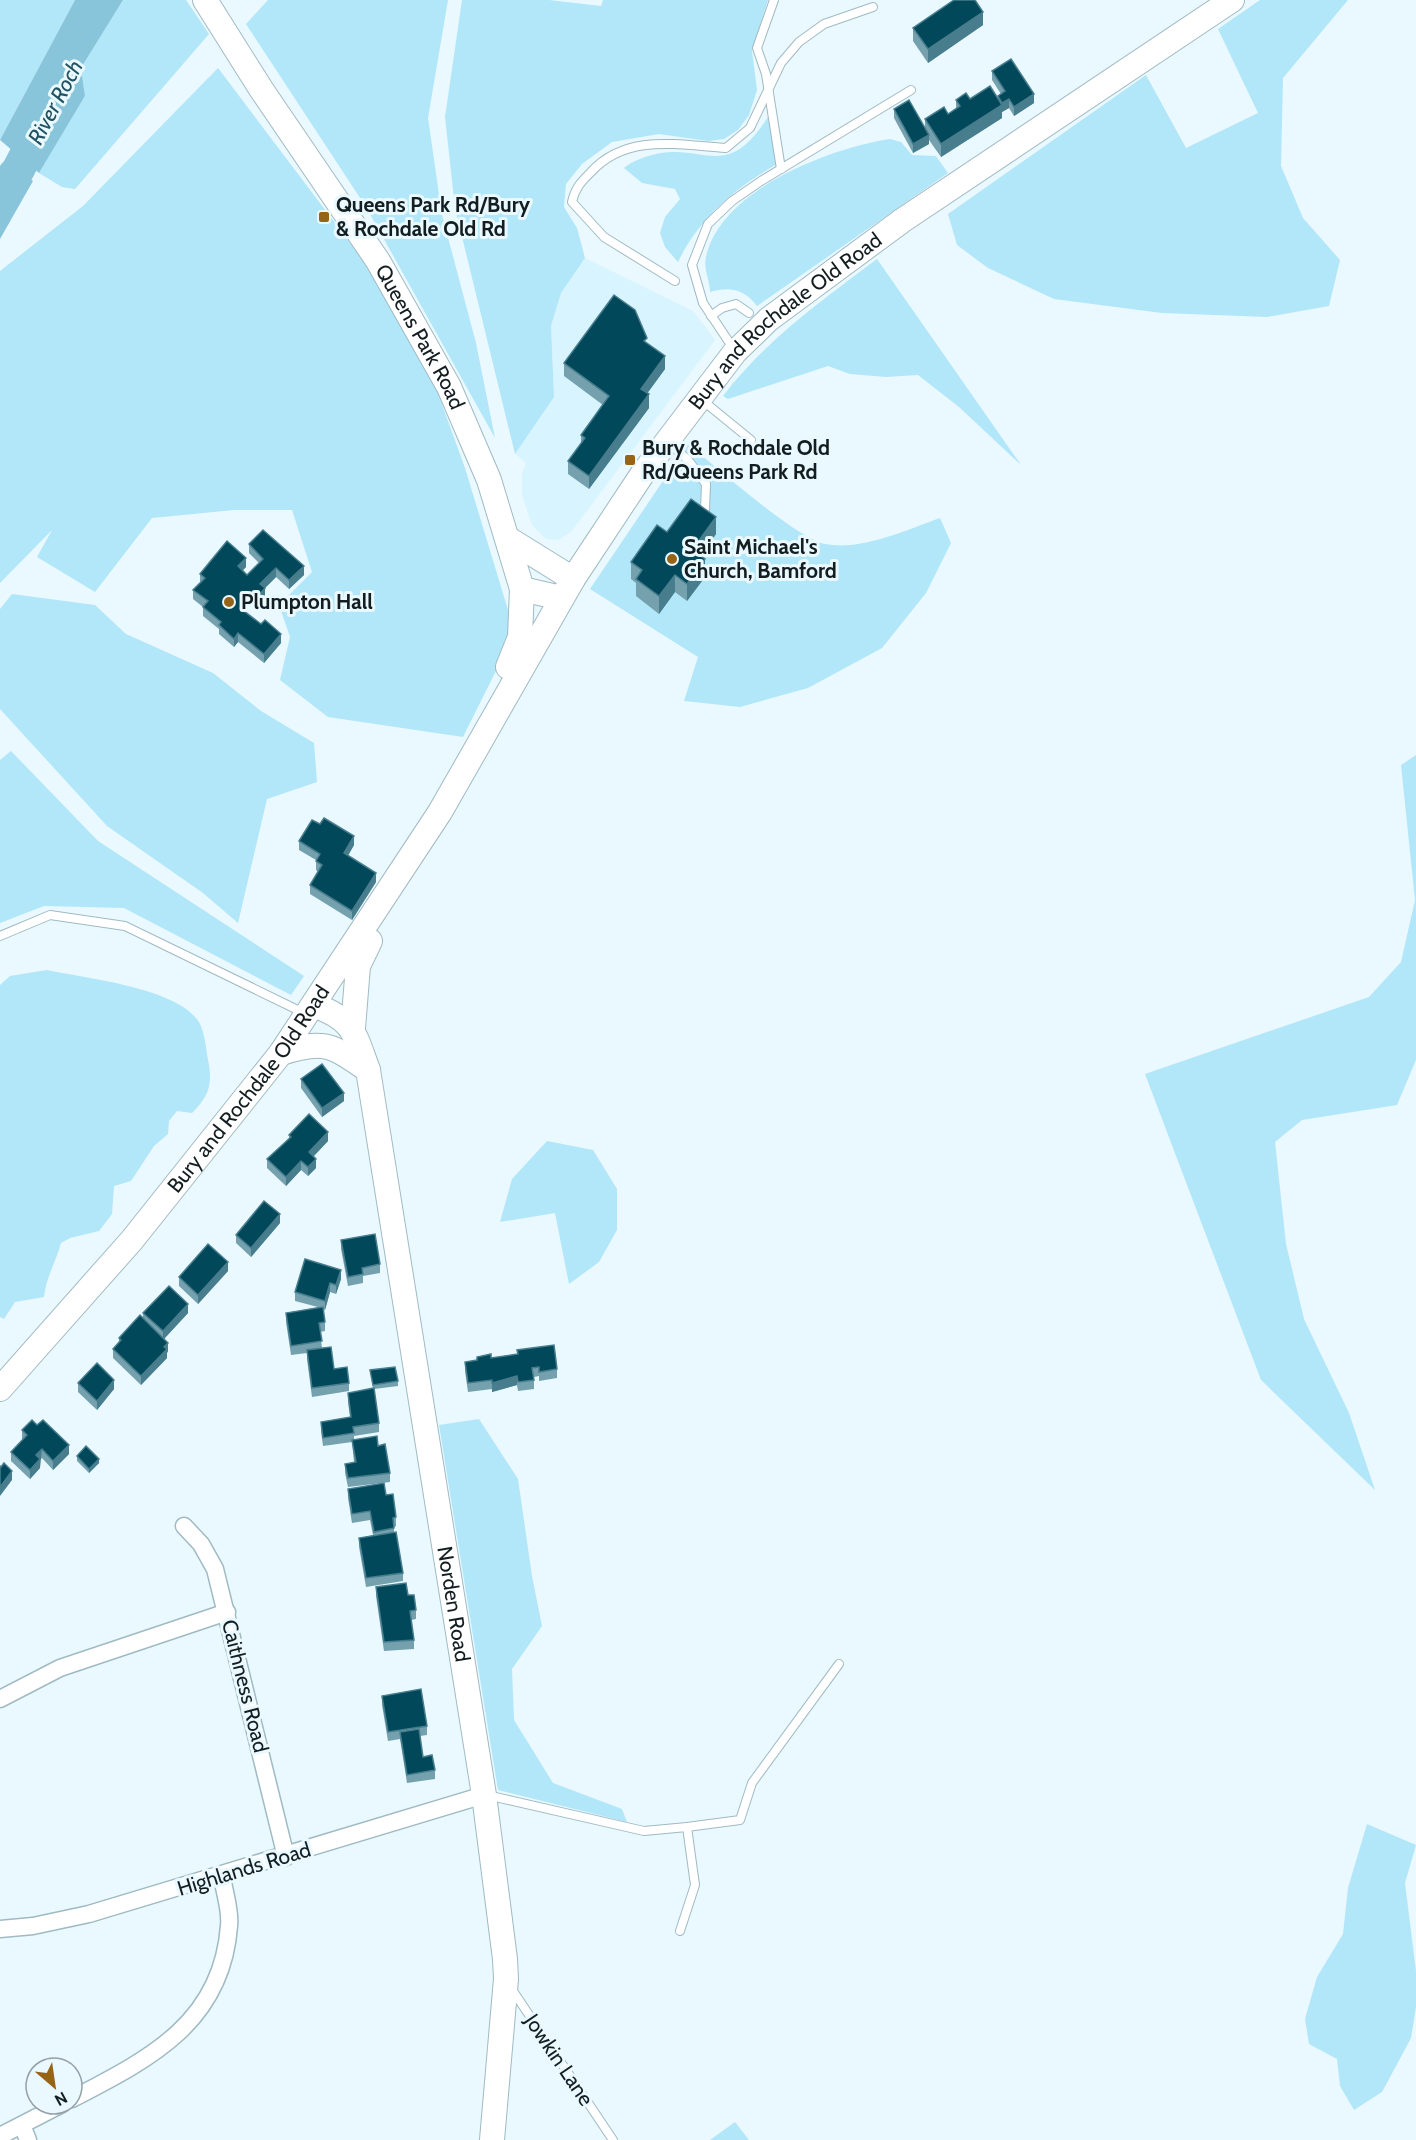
<svg xmlns="http://www.w3.org/2000/svg" width="1416" height="2140" viewBox="0 0 1416 2140" font-family="Cabin,sans-serif">
<style>
.built{fill:#d7f4ff}
.green{fill:#b2e6f9}
.water{fill:#89c5da}
.lines{fill:none;stroke-linecap:round;stroke-linejoin:round}
.river{stroke:#89c5da;stroke-width:33}
.lane-casing{stroke:#a0bac3;stroke-width:10}
.street-casing{stroke:#a0bac3;stroke-width:19}
.secondary-casing{stroke:#a0bac3;stroke-width:26}
.lane{stroke:#fff;stroke-width:8}
.street{stroke:#fff;stroke-width:16}
.secondary{stroke:#fff;stroke-width:24}
.wall{fill:#75a0ad}
.shaded-wall{fill:#477d8c}
.building{fill:#01485b;stroke:#477d8c;stroke-width:1.5}
.poi-dot{fill:#966417;stroke:#e9f9ff;stroke-width:2}
.labels{text-anchor:middle;stroke-width:6;stroke-linejoin:round;paint-order:stroke}
.poi-label{font-size:21px;font-weight:bold;fill:#141e21;stroke:#e9f9ff;text-anchor:start}
.street-label{font-size:21px;fill:#141e21;stroke:#e9f9ff}
.water-label{font-size:22px;font-style:italic;fill:#205262;stroke:#e9f9ff}
</style>
<rect width="100%" height="100%" fill="#e9f9ff"/>
<polygon class="built" points="585,258 693,311 715,340 571,532 558,540 546,539 532,525 522,495 522,474 526,463 515,454 554,397 551,326 561,293"/>
<g class="green">
<polygon points="0,0 75,0 0,140"/>
<polygon points="123,0 186,0 209,34 75,189 62,187 39,173 85,96 81,68"/>
<polygon points="268,0 448,0 428,118 442,215 476,343 495,438 366,207 246,24"/>
<polygon points="462,0 549,0 601,6 603,0 768,0 752,51 757,90 749,115 738,130 724,139 708,141 659,134 612,142 582,164 566,184 564,207 577,228 585,258 561,293 551,326 554,397 515,454 455,208 445,117"/>
<polygon points="1260,0 1348,0 1283,78 1281,166 1303,218 1340,260 1329,306 1267,317 1162,313 1054,299 988,268 957,245 948,214 1146,75 1186,148 1258,113 1218,29"/>
<polygon points="218,68 366,264 436,388 465,468 515,633 463,737 328,717 280,680 290,637 279,605 312,572 292,510 234,510 152,518 95,592 37,557 52,530 0,583 0,271 83,206"/>
<path d="M768,117L777,164C734,189 700,217 678,262L665,247L660,233L665,217L680,199L675,189L642,183L624,168C631,162 637,160 645,157C703,137 723,187 768,117Z"/>
<path d="M890,139L901,142L912,155L936,156L948,173L757,306C745,289 729,286 710,292C710,280 703,269 706,257C720,190 830,148 890,139Z"/>
<path d="M877,259L1021,465L959,407L918,375L886,377L850,374L828,366L728,399L723,396C766,340 821,301 877,259Z"/>
<path d="M688,444C714,465 797,539 825,544C862,551 906,530 940,518L951,543L926,593L882,648L808,688L740,707L684,701L698,657L590,589Z"/>
<polygon points="12,594 95,605 126,634 213,673 261,711 314,743 317,782 267,799 238,923 203,893 107,826 0,709 0,609"/>
<polygon points="11,751 98,841 304,976 291,995 124,908 44,906 0,923 0,760"/>
<polygon points="1416,755 1416,1060 1397,1105 1302,1120 1275,1142 1286,1244 1304,1319 1349,1413 1375,1490 1261,1380 1145,1074 1369,997 1401,962 1415,900 1401,765"/>
<path d="M47,970C83,978 182,988 200,1024C205,1035 206,1048 208,1060C213,1084 209,1096 192,1113L177,1111L169,1121L168,1134L154,1146L131,1181L114,1186L112,1214L99,1231L70,1238L61,1243C56,1262 46,1277 44,1297L15,1302L4,1319L0,1317V985L10,976Z"/>
<polygon points="547,1141 593,1150 617,1189 617,1230 599,1262 569,1284 555,1213 500,1222 512,1179"/>
<polygon points="479,1419 518,1479 532,1576 542,1626 512,1669 514,1720 553,1783 622,1809 627,1822 498,1790 439,1425"/>
<polygon points="1367,1824 1416,1845 1405,1883 1416,1971 1416,2007 1411,2038 1382,2092 1354,2110 1340,2086 1337,2059 1309,2044 1305,2019 1317,1977 1343,1934 1348,1888"/>
<polygon points="735,2122 749,2140 710,2140"/>
</g>
<g class="water">
<polygon points="75,0 123,0 81,68 85,96 39,173 0,140"/>
<polygon points="3,162 33,181 0,239 0,166"/>
</g>
<g class="lines">
<polyline class="river" points="0,204 44,121"/>
<g class="lane-casing">
<g id="lane">
<polyline points="774,0 757,48 766,74 781,169"/>
<path d="M675,281L604,237L572,202C575,188 581,182 591,172C627,133 678,145 726,148L750,128L781,63L799,42L824,24L873,7"/>
<polyline points="711,316 722,308 736,304 749,313"/>
<polyline points="735,351 703,303 692,265 708,224 732,201 761,181 911,90"/>
<polyline points="702,400 751,440"/>
<polyline points="669,443 688,460 706,484 705,510"/>
<polyline points="0,936 50,915 125,926 304,1013"/>
<polyline points="487,1795 644,1831 687,1827 695,1885 680,1931"/>
<polyline points="687,1827 740,1820 752,1783 839,1664"/>
<polyline points="511,1988 613,2140"/>
</g>
</g>
<g class="street-casing">
<g id="street">
<polyline points="184,1526 201,1544 215,1569 286,1857"/>
<polyline points="0,1699 60,1668 227,1612"/>
<polyline points="0,1929 33,1926 89,1914 484,1795"/>
<path d="M72,2099C149,2059 222,2023 229,1926C231,1910 224,1892 222,1876"/>
<polyline points="22,2125 28,2140"/>
<polyline points="0,2136 62,2104"/>
</g>
</g>
<g class="secondary-casing">
<g id="secondary">
<path id="s1" d="M205,0L261,89L378,261L449,387L489,480L522,589L561,598"/>
<polyline points="507,538 573,579"/>
<polyline points="508,667 520,637 522,589"/>
<path id="s2" d="M314,1005C354,1020 354,1032 368,1070L484,1795L505,1959L506,1979L492,2140"/>
<polyline points="353,1028 358,966 370,941"/>
<path d="M281,1053C325,1039 331,1045 368,1070"/>
<path id="s3" d="M0,1389L132,1240L281,1053L440,812L573,579L643,473L735,352L769,319L903,220L1232,0"/>
</g>
</g>
<use href="#lane" class="lane"/>
<use href="#street" class="street"/>
<use href="#secondary" class="secondary"/>
</g>
<g class="wall">
<polygon points="983,25 928,63 913,41 913,28"/>
<polygon points="992,71 1034,103 1014,116 1009,108 1002,112 1002,118 941,157 929,140 929,144 913,153 894,118 894,109 925,127 925,119 948,114 956,108 956,100 998,99 998,96 1001,94 992,80"/>
<polygon points="647,343 665,369 647,393 649,408 589,489 568,474 568,461 581,443 581,435 603,405 564,376 564,363"/>
<polygon points="667,532 716,534 701,556 705,577 687,601 675,592 659,614 636,596 636,583 631,579 631,562"/>
<polygon points="249,544 304,575 289,589 276,577 265,588 265,597 255,608 250,604 245,611 281,643 264,663 238,642 234,647 219,634 219,629 203,616 203,607 193,599 193,590 200,583 200,574 246,567 243,570 247,575 259,563 249,553"/>
<polygon points="299,841 354,845 348,856 376,882 352,920 310,894 310,885 318,872 316,870 316,860 299,850"/>
<polygon points="301,1079 344,1101 322,1117 301,1088"/>
<polygon points="289,1135 328,1141 313,1157 316,1168 308,1176 301,1170 286,1186 267,1168 267,1159 289,1138"/>
<polygon points="280,1223 251,1257 236,1243 236,1235"/>
<polygon points="341,1240 380,1264 380,1273 363,1276 363,1283 348,1286 341,1249"/>
<polygon points="228,1271 198,1304 179,1286 179,1277"/>
<polygon points="341,1279 336,1294 330,1292 325,1310 323,1309 325,1322 325,1331 320,1332 322,1348 334,1369 349,1383 349,1391 312,1397 307,1359 307,1353 291,1355 286,1322 286,1313 318,1307 295,1301 295,1292"/>
<polygon points="143,1313 188,1313 164,1339 168,1351 167,1353 167,1358 141,1385 113,1358 113,1349 119,1343 119,1338 143,1319"/>
<polygon points="517,1350 557,1369 557,1378 539,1381 539,1376 534,1377 534,1389 518,1391 517,1385 492,1392 492,1389 468,1392 465,1371 465,1362 477,1360 477,1357 491,1358 517,1354"/>
<polygon points="370,1370 398,1381 398,1386 374,1389 379,1423 379,1432 354,1436 354,1439 378,1446 390,1473 390,1482 348,1487 345,1473 345,1464 354,1462 352,1442 323,1446 321,1431 321,1422 350,1417 348,1402 348,1393 373,1389"/>
<polygon points="78,1383 114,1389 97,1410 78,1392"/>
<polygon points="22,1430 69,1454 53,1470 42,1458 40,1460 40,1468 30,1479 11,1461 11,1452 23,1440 22,1439"/>
<polygon points="77,1456 99,1463 89,1473 77,1461"/>
<polygon points="348,1489 386,1495 396,1517 396,1526 394,1527 394,1532 403,1573 403,1581 366,1587 359,1547 359,1538 373,1535 370,1520 352,1523 348,1498"/>
<polygon points="376,1587 408,1595 416,1610 416,1619 411,1620 414,1640 414,1649 384,1651 376,1596"/>
<polygon points="382,1696 427,1726 427,1735 420,1736 423,1757 435,1770 435,1779 407,1783 400,1739 388,1741 382,1705"/>
</g>
<g class="shaded-wall">
<polygon points="983,12 983,25 928,63 928,49"/>
<polygon points="1034,94 1034,103 1014,116 1014,107"/>
<polygon points="1009,99 1009,108 1002,112 1002,103"/>
<polygon points="1002,105 1002,118 941,157 941,144"/>
<polygon points="929,135 929,144 913,153 913,144"/>
<polygon points="665,356 665,369 641,402 641,389"/>
<polygon points="649,394 649,408 589,489 589,476"/>
<polygon points="716,517 716,534 692,568 692,550"/>
<polygon points="246,558 246,567 238,575 238,566"/>
<polygon points="705,559 705,577 687,601 687,584"/>
<polygon points="304,566 304,575 289,589 289,580"/>
<polygon points="276,568 276,577 260,593 260,584"/>
<polygon points="675,575 675,592 659,614 659,596"/>
<polygon points="265,588 265,597 255,608 255,600"/>
<polygon points="250,595 250,604 240,617 240,608"/>
<polygon points="238,633 238,642 234,647 234,639"/>
<polygon points="281,634 281,643 264,663 264,654"/>
<polygon points="354,836 354,845 344,862 344,853"/>
<polygon points="376,873 376,882 352,920 352,911"/>
<polygon points="344,1093 344,1101 322,1117 322,1108"/>
<polygon points="328,1132 328,1141 309,1161 309,1152"/>
<polygon points="316,1159 316,1168 308,1176 308,1167"/>
<polygon points="301,1161 301,1170 286,1186 286,1177"/>
<polygon points="280,1214 280,1223 251,1257 251,1248"/>
<polygon points="228,1262 228,1271 198,1304 198,1295"/>
<polygon points="341,1270 341,1279 336,1294 336,1285"/>
<polygon points="330,1283 330,1292 325,1310 325,1301"/>
<polygon points="188,1304 188,1313 163,1340 163,1331"/>
<polygon points="168,1343 168,1351 167,1353 167,1358 141,1385 141,1376"/>
<polygon points="517,1376 517,1385 492,1392 492,1383"/>
<polygon points="114,1380 114,1389 97,1410 97,1401"/>
<polygon points="69,1445 69,1454 53,1470 53,1461"/>
<polygon points="42,1449 40,1468 30,1479 30,1470 36,1455"/>
<polygon points="99,1459 99,1463 89,1473 89,1469"/>
<polygon points="12,1471 12,1480 0,1496 0,1487"/>
</g>
<g class="building">
<polygon points="954,0 975,0 983,12 928,49 913,28"/>
<polygon points="1011,59 1034,94 1014,107 1009,99 1002,103 998,96 1005,91 992,71"/>
<polygon points="990,86 1002,105 941,144 925,119 944,107 948,114 960,106 956,100 966,93 970,99"/>
<polygon points="909,100 929,135 913,144 894,109"/>
<polygon points="614,295 635,310 647,338 644,341 665,356 641,389 649,394 589,476 568,461 585,438 581,435 609,396 564,363"/>
<polygon points="691,499 716,517 692,550 705,559 687,584 675,575 659,596 636,579 642,570 631,562 657,525 667,532"/>
<polygon points="263,530 304,566 289,580 276,568 260,584 265,588 255,600 250,595 240,608 261,624 265,620 281,634 264,654 238,633 234,639 219,625 221,622 203,607 208,601 193,590 205,578 200,574 227,541 246,558 238,566 247,575 263,559 249,544"/>
<polygon points="324,818 354,836 344,853 376,873 352,911 310,885 322,865 316,861 320,854 299,841 312,820 320,824"/>
<polygon points="322,1064 344,1093 322,1108 301,1079"/>
<polygon points="309,1114 328,1132 309,1152 316,1159 308,1167 301,1161 286,1177 267,1159 291,1137 289,1135"/>
<polygon points="264,1201 280,1214 251,1248 236,1235"/>
<polygon points="375,1234 380,1264 362,1268 363,1274 348,1277 341,1240"/>
<polygon points="208,1244 228,1262 198,1295 179,1277"/>
<polygon points="305,1259 341,1270 336,1285 330,1283 325,1301 295,1292"/>
<polygon points="169,1286 188,1304 163,1331 143,1313"/>
<polygon points="323,1307 325,1322 319,1323 322,1341 291,1346 286,1313"/>
<polygon points="140,1315 168,1343 164,1347 167,1349 141,1376 113,1349 121,1340 119,1338"/>
<polygon points="554,1345 557,1369 539,1372 539,1367 532,1368 534,1380 518,1382 517,1376 492,1383 492,1380 468,1383 465,1362 477,1360 477,1357 491,1354 491,1358 518,1354 517,1350"/>
<polygon points="331,1347 334,1369 347,1367 349,1383 312,1388 307,1350"/>
<polygon points="97,1363 114,1380 97,1401 78,1383"/>
<polygon points="395,1367 398,1381 373,1385 370,1370"/>
<polygon points="374,1388 379,1423 353,1427 354,1433 323,1438 321,1422 351,1417 348,1393"/>
<polygon points="32,1420 37,1425 43,1420 69,1445 53,1461 42,1449 36,1455 40,1459 30,1470 11,1452 27,1435 22,1430"/>
<polygon points="377,1436 378,1446 385,1444 390,1473 348,1478 345,1464 356,1462 352,1440"/>
<polygon points="86,1446 99,1459 89,1469 77,1456"/>
<polygon points="4,1463 12,1471 0,1487 0,1466 1,1467"/>
<polygon points="384,1483 386,1495 393,1494 396,1517 393,1518 394,1528 374,1532 370,1511 352,1514 348,1489"/>
<polygon points="396,1532 403,1573 366,1578 359,1538"/>
<polygon points="406,1583 408,1595 414,1595 416,1610 410,1611 414,1640 384,1642 376,1587"/>
<polygon points="421,1689 427,1726 388,1732 382,1696"/>
<polygon points="419,1729 423,1757 432,1755 435,1770 407,1775 400,1732"/>
</g>
<g class="poi-dot">
<rect x="318" y="211" width="12" height="12" rx="3"/>
<rect x="624" y="454" width="12" height="12" rx="3"/>
<circle cx="672" cy="559" r="6"/>
<circle cx="229" cy="602" r="6"/>
</g>
<g class="labels">
<g class="poi-label">
<text x="336" y="212">Queens Park Rd/Bury<tspan x="336" dy="24">&amp; Rochdale Old Rd</tspan></text>
<text x="642" y="455">Bury &amp; Rochdale Old<tspan x="642" dy="24">Rd/Queens Park Rd</tspan></text>
<text x="684" y="554">Saint Michael's<tspan x="684" dy="24">Church, Bamford</tspan></text>
<text x="241" y="609">Plumpton Hall</text>
</g>
<g class="street-label">
<text dy="7" stroke="none"><textPath href="#s3" startOffset="1332">Bury and Rochdale Old Road</textPath></text>
<text dy="7" stroke="none"><textPath href="#s1" startOffset="400">Queens Park Road</textPath></text>
<text dy="7" stroke="none"><textPath href="#s3" startOffset="390">Bury and Rochdale Old Road</textPath></text>
<text dy="7" stroke="none"><textPath href="#s2" startOffset="630">Norden Road</textPath></text>
<text transform="translate(245 1686) rotate(76)" y="7">Caithness Road</text>
<text transform="translate(244 1869) rotate(-17)" y="7">Highlands Road</text>
<text transform="translate(559 2060) rotate(56)" y="7">Jowkin Lane</text>
</g>
<g class="water-label">
<text transform="translate(55 102) rotate(-62)" y="8">River Roch</text>
</g>
</g>
<g transform="translate(54 2086) rotate(151)"><circle r="28" fill="#e9f9ff" stroke="#94a1a6" stroke-width="1.5"/>
<path d="M0-4.5L10 22L0 15L-10 22Z" fill="#966417"/>
<text y="-9" font-size="16" font-weight="bold" text-anchor="middle" fill="#141e21">N</text>
</g>
</svg>
